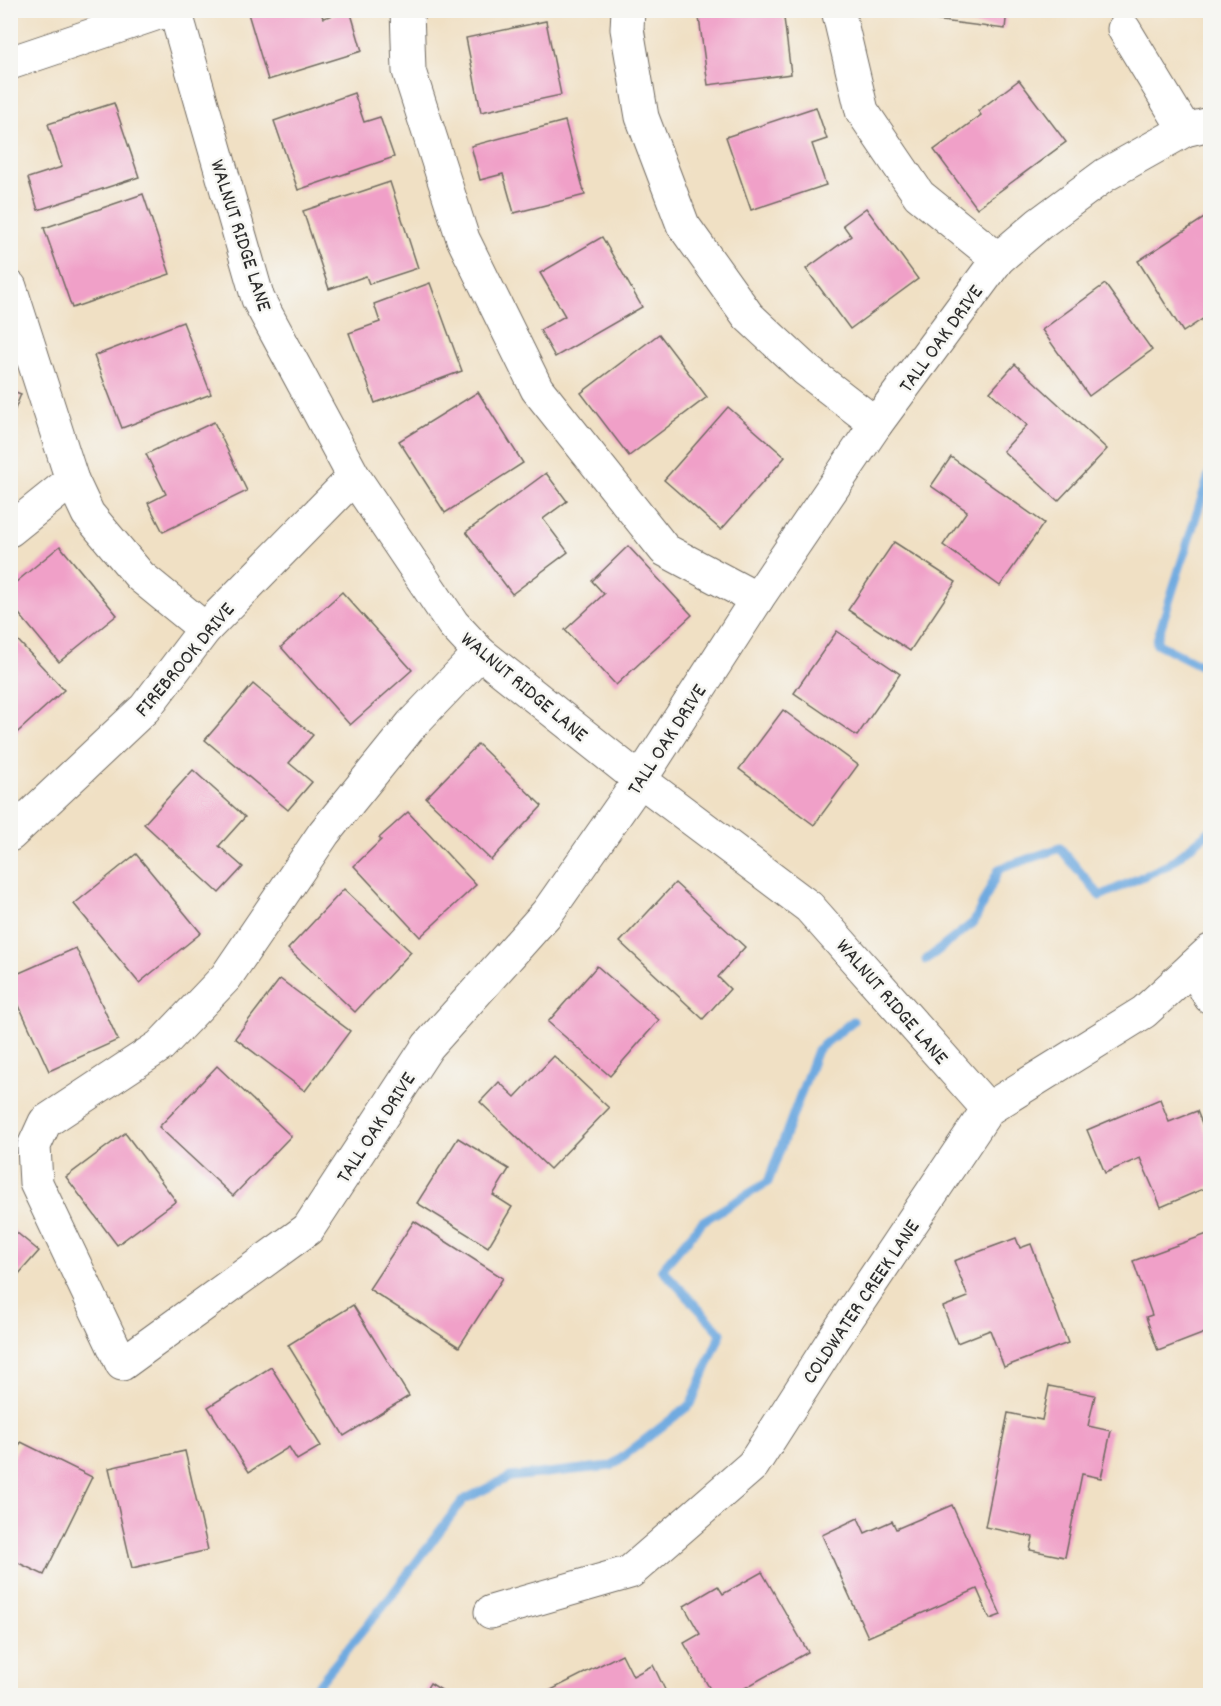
<svg xmlns="http://www.w3.org/2000/svg" width="1221" height="1706" viewBox="0 0 1221 1706" font-family="Dekko,sans-serif">
<style>
.lines{fill:none;stroke-linecap:round;stroke-linejoin:round}
.stream{stroke:#6faae0;stroke-width:9}
.building{fill:#f0a0c8}
.minor-casing{stroke:#706a61;stroke-width:35}
.minor{stroke:#fff;stroke-width:33}
.labels{text-anchor:middle;stroke-width:5;stroke-linejoin:round;paint-order:stroke}
.street-label{font-size:21px;fill:#2b2b2b;stroke:#f6f6f2}
</style>
<rect width="100%" height="100%" fill="#f6f6f2"/>
<filter id="ink" filterUnits="userSpaceOnUse"><feTurbulence type="fractalNoise" baseFrequency=".0167" numOctaves="2"/><feDisplacementMap in="SourceGraphic" scale="12" xChannelSelector="R" yChannelSelector="G"/><feConvolveMatrix kernelMatrix="1 2 1 2 8 2 1 2 1" color-interpolation-filters="sRGB"/></filter>
<filter id="wash" filterUnits="userSpaceOnUse"><feTurbulence type="fractalNoise" baseFrequency=".008" numOctaves="4" result="noise"/><feDisplacementMap in="SourceGraphic" scale="24" xChannelSelector="R" yChannelSelector="G"/><feGaussianBlur stdDeviation="1.35" result="paint"/><feColorMatrix in="noise" values="0 0 0 0 0 0 0 0 0 0 0 0 0 0 0 0 0 1.4 0 .05"/><feComposite in="paint" operator="in"/></filter>
<g filter="url(#wash)">
<rect width="100%" height="100%" fill="#f0e0c4"/>
<g class="lines">
<g class="stream">
<polyline points="1210,472 1156,643 1210,670"/>
<polyline points="926,960 974,922 999,869 1060,848 1100,896 1168,865 1210,831"/>
<polyline points="309,1696 391,1596 463,1500 510,1477 611,1466 691,1404 721,1333 662,1269 703,1221 768,1182 817,1050 853,1021"/>
</g>
</g>
<g id="blocks">
<g class="building">
<polygon points="247,10 320,10 323,18 350,10 362,51 268,80"/>
<polygon points="698,10 783,10 791,74 708,85"/>
<polygon points="904,10 1007,10 1005,29 903,16"/>
<polygon points="546,21 561,95 481,112 466,38"/>
<polygon points="1019,80 1066,142 977,208 934,150 981,115 978,111"/>
<polygon points="354,93 364,122 380,117 394,157 298,190 274,121"/>
<polygon points="114,103 139,177 38,210 28,178 62,167 48,124"/>
<polygon points="816,107 827,139 812,144 826,185 751,210 726,137"/>
<polygon points="565,121 585,195 514,213 503,174 480,180 471,146"/>
<polygon points="390,182 418,268 369,284 366,276 329,289 303,211"/>
<polygon points="143,194 170,274 72,308 44,228"/>
<polygon points="866,208 918,279 850,329 806,269 851,236 843,225"/>
<polygon points="1204,218 1210,228 1210,314 1183,332 1138,261"/>
<polygon points="602,237 642,307 555,357 540,330 565,316 540,273"/>
<polygon points="430,283 462,371 375,403 349,333 380,322 374,304"/>
<polygon points="1105,284 1152,350 1089,396 1042,330"/>
<polygon points="183,322 211,394 122,428 94,356"/>
<polygon points="659,334 707,397 629,456 581,393"/>
<polygon points="1015,364 1107,449 1058,501 1003,451 1027,425 990,392"/>
<polygon points="10,390 21,394 11,419 10,419"/>
<polygon points="478,392 523,463 445,513 399,441"/>
<polygon points="728,407 785,457 721,530 664,480"/>
<polygon points="214,422 247,491 163,532 148,503 166,494 146,454"/>
<polygon points="951,457 1044,523 1000,586 943,545 967,511 931,486"/>
<polygon points="546,473 567,501 543,519 568,552 512,594 466,532"/>
<polygon points="894,542 956,582 910,651 848,610"/>
<polygon points="60,546 117,615 59,662 10,603 10,587"/>
<polygon points="628,546 692,615 616,685 565,630 604,594 592,581"/>
<polygon points="342,592 412,670 350,725 281,647"/>
<polygon points="837,631 900,674 857,736 794,693"/>
<polygon points="10,632 64,690 10,739"/>
<polygon points="253,684 313,735 289,763 312,782 288,810 205,740"/>
<polygon points="783,710 858,765 814,825 739,769"/>
<polygon points="478,744 542,806 491,860 426,798"/>
<polygon points="193,770 245,817 219,846 243,867 219,893 144,824"/>
<polygon points="408,812 476,885 420,937 354,866 381,840 379,838"/>
<polygon points="136,854 201,933 139,983 74,904"/>
<polygon points="675,883 745,947 718,977 730,989 703,1019 620,942"/>
<polygon points="344,889 411,952 355,1012 288,949"/>
<polygon points="76,948 118,1040 49,1071 10,986 10,977"/>
<polygon points="597,966 659,1020 610,1076 548,1022"/>
<polygon points="280,979 350,1031 305,1091 235,1038"/>
<polygon points="554,1056 609,1108 550,1169 480,1102 499,1082 515,1097"/>
<polygon points="217,1066 291,1136 233,1196 159,1127"/>
<polygon points="1160,1099 1169,1122 1197,1111 1210,1143 1210,1186 1161,1207 1140,1158 1105,1173 1087,1130"/>
<polygon points="125,1133 176,1201 117,1245 66,1177"/>
<polygon points="458,1138 509,1169 493,1195 512,1207 488,1247 417,1203"/>
<polygon points="414,1221 503,1278 459,1347 369,1289"/>
<polygon points="10,1227 39,1251 10,1284"/>
<polygon points="1210,1233 1210,1331 1158,1351 1146,1317 1152,1315 1133,1261"/>
<polygon points="1016,1238 1020,1248 1031,1244 1068,1343 1004,1367 990,1330 957,1343 943,1307 968,1297 954,1261"/>
<polygon points="353,1305 409,1396 344,1436 288,1345"/>
<polygon points="271,1367 321,1446 297,1460 289,1447 249,1472 208,1407"/>
<polygon points="1049,1386 1095,1395 1088,1426 1111,1431 1101,1478 1082,1474 1065,1557 1030,1550 1033,1537 985,1527 1008,1413 1042,1420"/>
<polygon points="21,1442 92,1477 44,1575 10,1559 10,1464"/>
<polygon points="185,1451 208,1550 132,1568 109,1468"/>
<polygon points="952,1505 1001,1615 990,1619 977,1589 868,1637 822,1535 858,1518 865,1533 892,1521 896,1529"/>
<polygon points="762,1572 808,1652 731,1696 714,1696 684,1643 700,1634 684,1606 718,1586 723,1594"/>
<polygon points="622,1654 633,1676 653,1665 668,1696 544,1696 543,1694"/>
<polygon points="430,1683 451,1696 422,1696"/>
</g>
</g>
</g>
<g filter="url(#ink)">
<use href="#blocks" fill-opacity="0" stroke="#706a61" stroke-width="1.5"/>
<g class="lines">
<g class="minor-casing">
<g id="minor">
<polyline points="175,10 258,299 354,477 453,624 480,653 640,780 809,907 988,1109"/>
<polyline points="407,10 409,71 463,239 537,389 665,550 757,599"/>
<polyline points="628,10 627,29 642,117 683,225 748,316 806,370 876,424"/>
<polyline points="838,10 862,111 919,195 998,259"/>
<polyline points="1124,29 1185,130"/>
<polyline points="10,63 167,10"/>
<polyline points="10,287 72,480 88,514 140,576 205,629"/>
<polyline points="10,530 72,480"/>
<polyline points="480,653 412,724 324,833 226,977 160,1046 45,1122 34,1146 36,1183 122,1364 308,1229 428,1046 547,913 640,780 757,599 876,424 998,259 1039,224 1105,175 1185,130 1210,124"/>
<polyline points="10,835 145,708 205,629 354,477"/>
<polyline points="1193,967 1210,997"/>
<polyline points="491,1612 630,1572 753,1465 833,1340 988,1109 1144,1012 1210,951"/>
</g>
</g>
<use href="#minor" class="minor"/>
</g>
</g>
<g class="labels">
<g class="street-label">
<text transform="translate(242 235) rotate(72)" y="7">WALNUT RIDGE LANE</text>
<text transform="translate(940 338) rotate(-54)" y="7">TALL OAK DRIVE</text>
<text transform="translate(184 659) rotate(-50)" y="7">FIREBROOK DRIVE</text>
<text transform="translate(525 686) rotate(40)" y="7">WALNUT RIDGE LANE</text>
<text transform="translate(666 739) rotate(-57)" y="7">TALL OAK DRIVE</text>
<text transform="translate(893 1001) rotate(49)" y="7">WALNUT RIDGE LANE</text>
<text transform="translate(375 1127) rotate(-57)" y="7">TALL OAK DRIVE</text>
<text transform="translate(860 1301) rotate(-56)" y="7">COLDWATER CREEK LANE</text>
</g>
</g>
<rect width="1221" height="1706" fill="none" stroke="#f6f6f2" stroke-width="36"/>
</svg>
